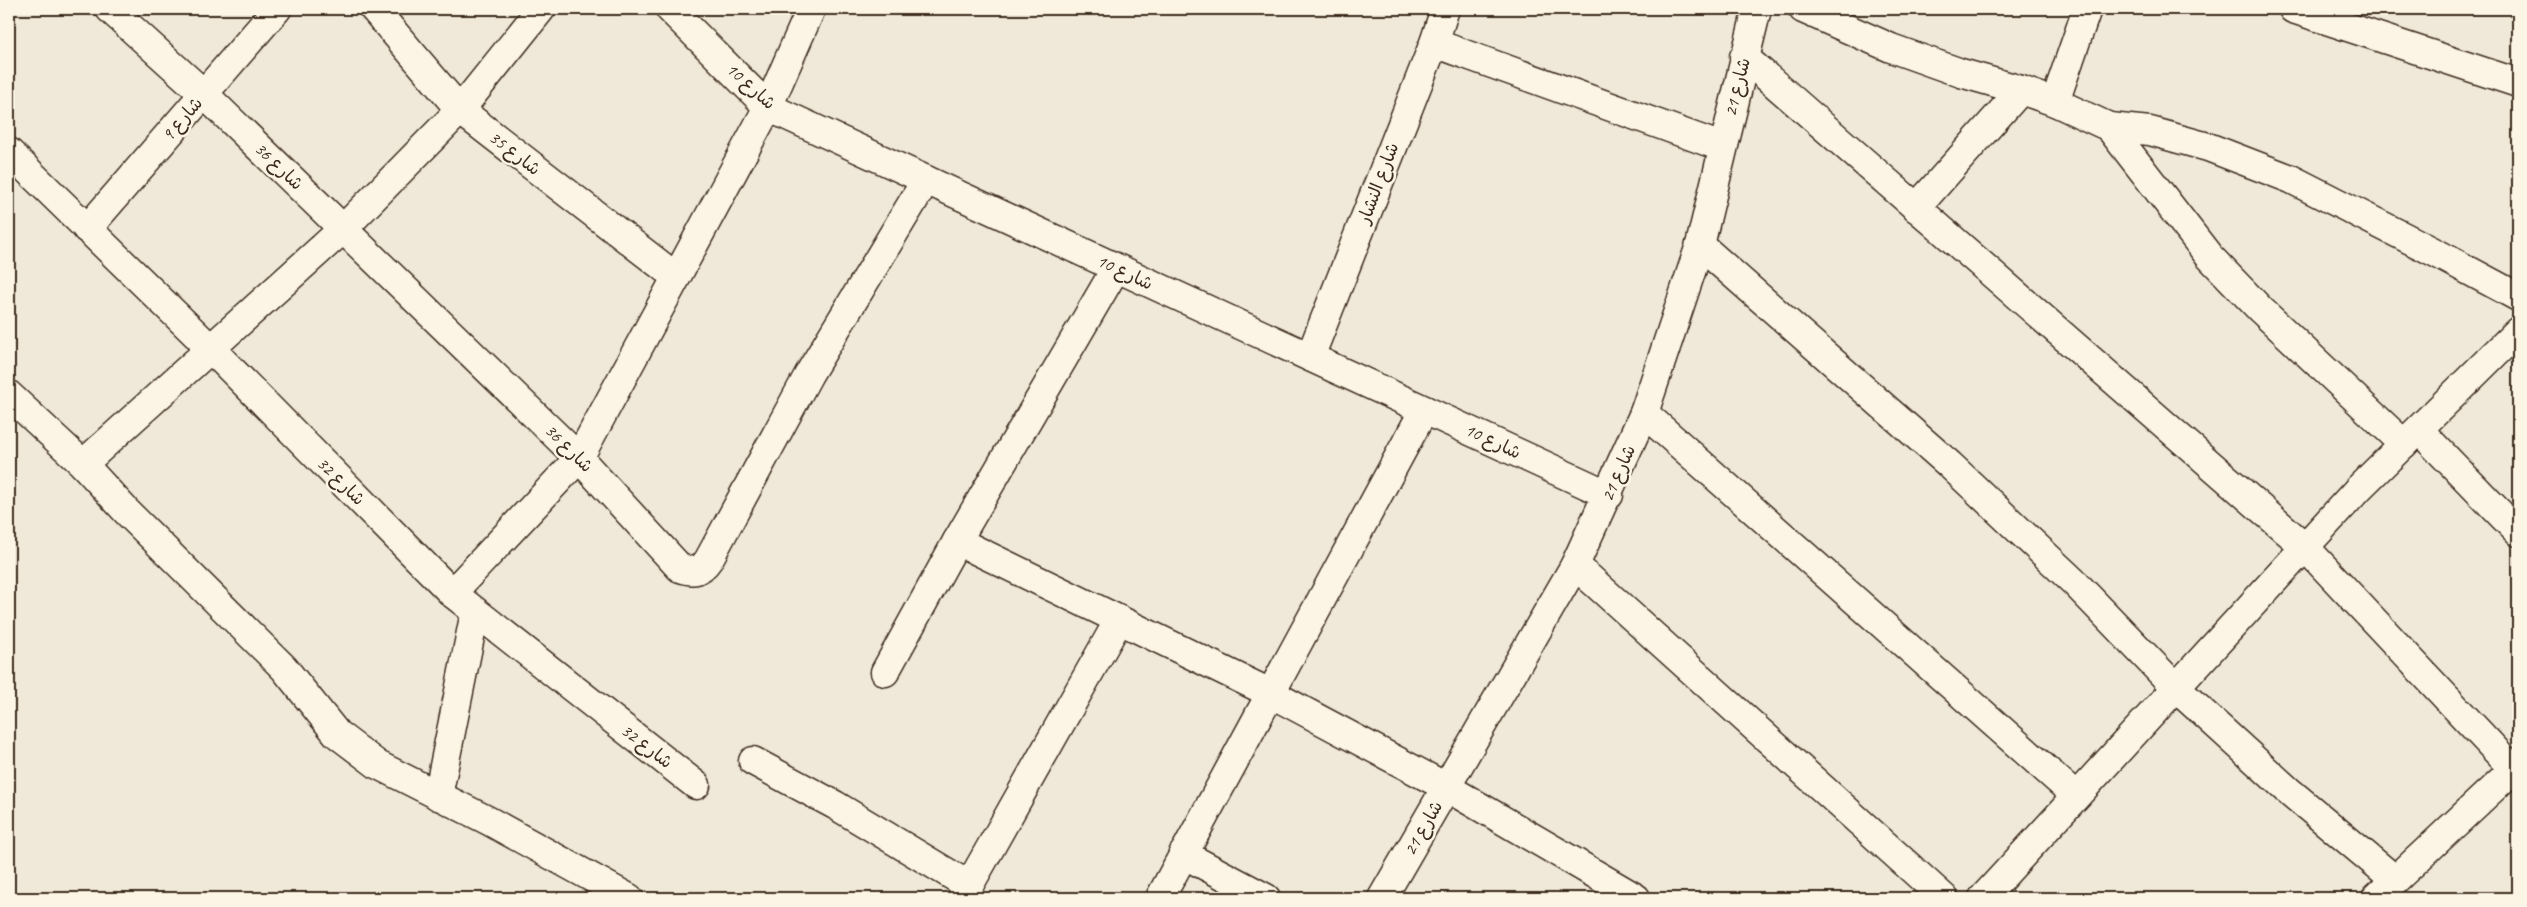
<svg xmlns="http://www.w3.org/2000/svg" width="2527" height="907" viewBox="0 0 2527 907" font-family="Caveat,'Playpen Sans Arabic',sans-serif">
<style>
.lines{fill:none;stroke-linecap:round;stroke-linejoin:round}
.street-casing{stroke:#3b2a1e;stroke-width:31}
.street{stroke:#fcf5e5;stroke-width:28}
.labels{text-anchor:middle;stroke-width:5;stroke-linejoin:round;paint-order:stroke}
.street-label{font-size:18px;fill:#3b2a1e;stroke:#fcf5e5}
</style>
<rect width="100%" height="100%" fill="#f0e9d9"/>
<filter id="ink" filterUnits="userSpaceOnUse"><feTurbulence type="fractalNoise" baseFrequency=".02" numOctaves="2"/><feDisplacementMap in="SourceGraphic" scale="10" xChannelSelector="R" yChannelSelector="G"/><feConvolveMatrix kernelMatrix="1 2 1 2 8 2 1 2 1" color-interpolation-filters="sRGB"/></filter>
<g filter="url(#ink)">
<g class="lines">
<g class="street-casing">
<g id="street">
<path d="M110,9L204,94L579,458L680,568C694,573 701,571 709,559L809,374L926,180"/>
<polyline points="374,9 460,110 676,277"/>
<polyline points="670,9 768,107 1609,495"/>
<polyline points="1803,9 1891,48 1961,73 2021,90 2055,102 2109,127 2209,256 2260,309 2404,444"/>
<polyline points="2293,9 2518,83"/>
<polyline points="1434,43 1722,147"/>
<polyline points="1744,57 2305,547 2518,774"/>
<polyline points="2055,102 2087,9"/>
<polyline points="2109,127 2150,131 2208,147 2291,179 2438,254 2518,297"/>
<polyline points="9,152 210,348 452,593 696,785"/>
<polyline points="1916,208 2021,90"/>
<polyline points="87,229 277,9"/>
<polyline points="1700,245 1950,465 2075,583 2177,689 2290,792 2394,879"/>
<polyline points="1310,357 1434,43 1445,9"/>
<polyline points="9,395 83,464 127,512 284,668 337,734 378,765 489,821 629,898"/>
<polyline points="1644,413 2076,796"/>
<polyline points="2419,430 2518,532"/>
<polyline points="83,464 343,229 460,110 541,9"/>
<polyline points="957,541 1270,693 1446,787 1636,898"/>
<polyline points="1575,565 1944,898"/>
<polyline points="452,593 579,458 768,107 811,9"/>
<polyline points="885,672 957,541 1116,268"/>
<polyline points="753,761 835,805 968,885"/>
<polyline points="438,796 475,612"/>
<polyline points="1183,854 1266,898"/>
<polyline points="962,898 1119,620"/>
<polyline points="1160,898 1424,410"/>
<polyline points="1382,898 1575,565 1644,413 1700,245 1757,9"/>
<polyline points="1983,898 2359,488 2518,331"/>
<polyline points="2376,898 2518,765"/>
</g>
</g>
<use href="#street" class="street"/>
</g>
</g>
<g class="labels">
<g class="street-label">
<text transform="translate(751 86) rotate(42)" y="6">شارع 10</text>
<text transform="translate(1737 87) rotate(-76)" y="6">شارع 21</text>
<text transform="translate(182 119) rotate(-49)" y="6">شارع 9</text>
<text transform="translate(515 153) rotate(38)" y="6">شارع 35</text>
<text transform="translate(279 166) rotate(44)" y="6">شارع 36</text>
<text transform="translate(1378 183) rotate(-69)" y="6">شارع النشار</text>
<text transform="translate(1125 272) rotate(25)" y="6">شارع 10</text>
<text transform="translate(1493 441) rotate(25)" y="6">شارع 10</text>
<text transform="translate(569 448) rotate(45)" y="6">شارع 36</text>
<text transform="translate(1618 473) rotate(-66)" y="6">شارع 21</text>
<text transform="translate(341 481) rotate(45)" y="6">شارع 32</text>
<text transform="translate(647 746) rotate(38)" y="6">شارع 32</text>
<text transform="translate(1423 828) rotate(-60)" y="6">شارع 21</text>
</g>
</g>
<rect width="2527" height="907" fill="none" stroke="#fcf5e5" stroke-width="30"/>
<rect x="15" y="15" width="2497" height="877" fill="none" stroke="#3b2a1e" stroke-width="2" filter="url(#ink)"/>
</svg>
